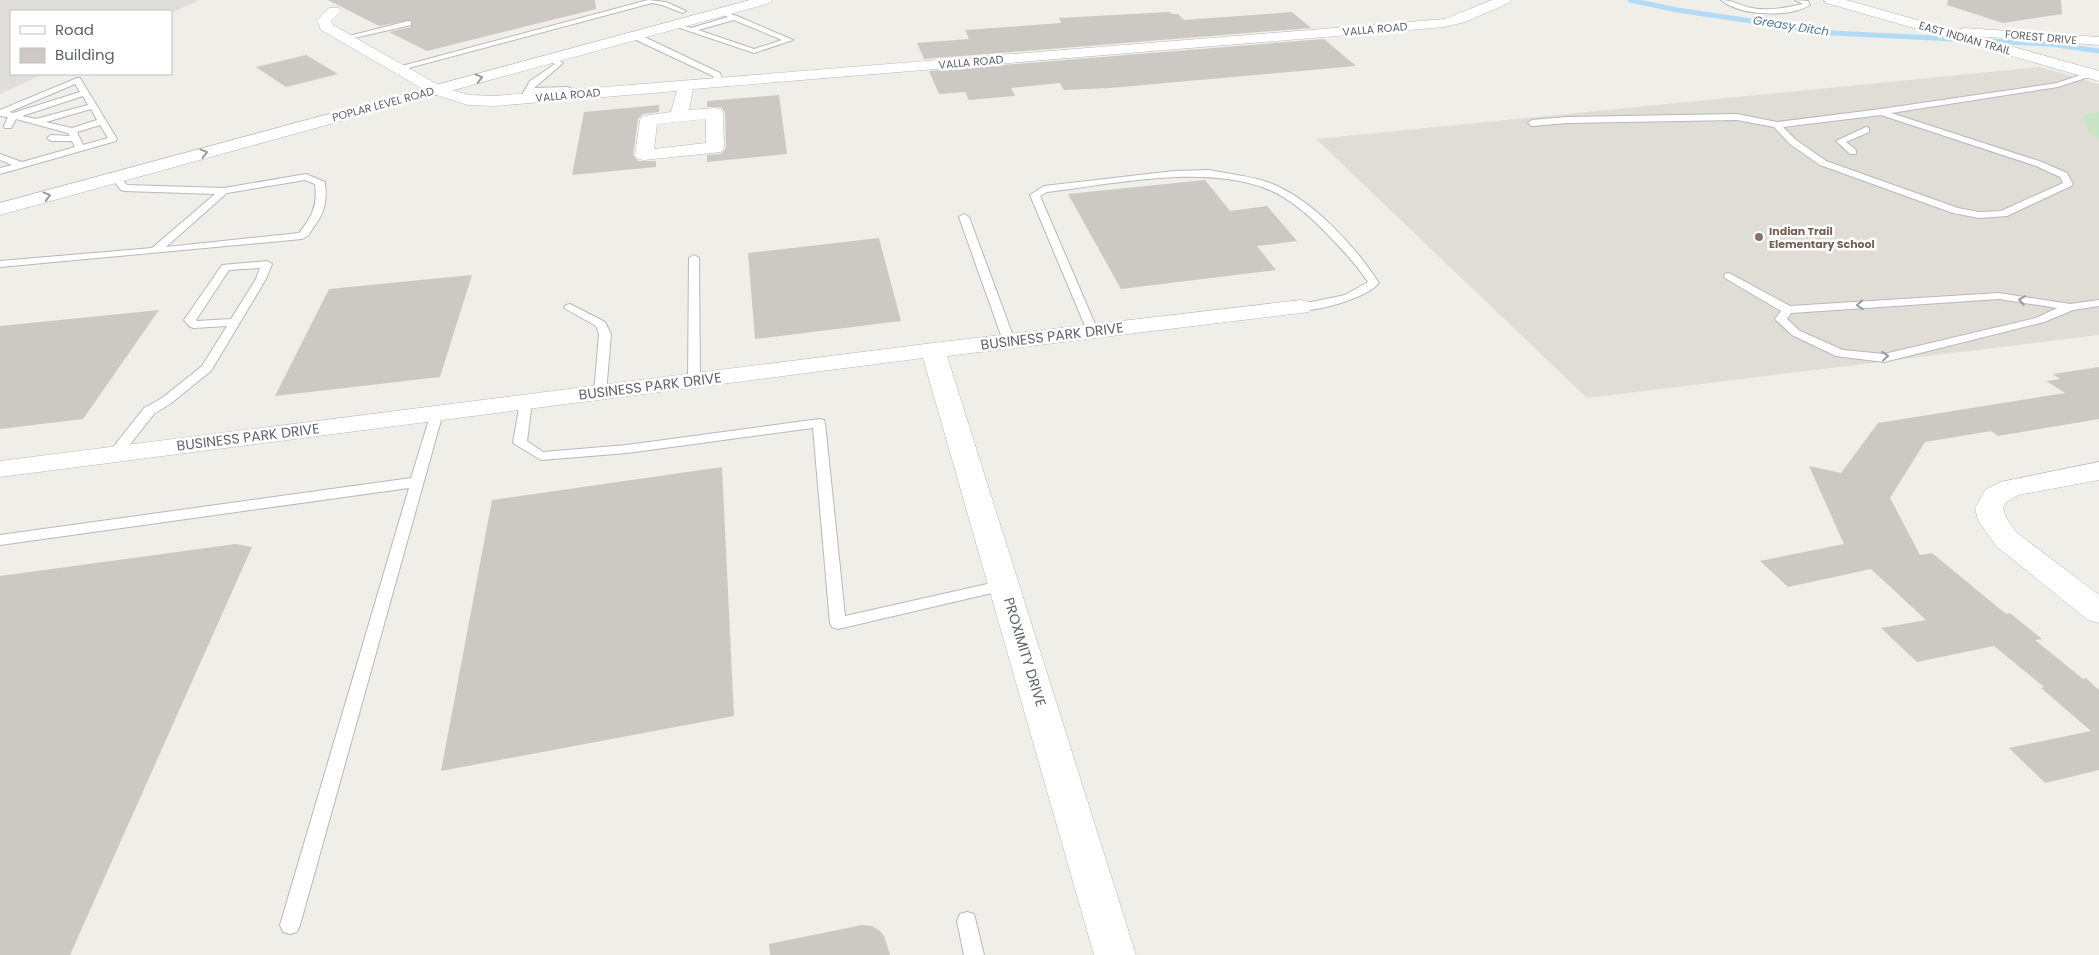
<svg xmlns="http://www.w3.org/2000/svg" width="2099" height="955" viewBox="0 0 2099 955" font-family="Poppins,sans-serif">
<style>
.industrial{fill:#dfdedb}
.education{fill:#e0ddd7}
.green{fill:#c9e5c8}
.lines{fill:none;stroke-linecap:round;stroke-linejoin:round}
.stream{stroke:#b2dbf7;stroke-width:5}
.building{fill:#ccc9c5}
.lane-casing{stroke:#b6b8bb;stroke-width:2}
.street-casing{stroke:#b6b8bb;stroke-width:1}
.secondary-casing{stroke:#b5b7bb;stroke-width:1}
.lane{fill:#fff;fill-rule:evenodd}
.street{fill:#fff;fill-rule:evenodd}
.secondary{fill:#fff;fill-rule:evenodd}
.oneway{stroke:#989a9c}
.education-dot{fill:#8d6e63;stroke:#fff;stroke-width:2}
.labels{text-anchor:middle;stroke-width:5;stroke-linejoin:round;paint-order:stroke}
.far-street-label{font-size:11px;fill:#606367;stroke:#fff}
.far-education-label{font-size:11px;font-weight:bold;fill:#785e54;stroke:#fff;text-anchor:start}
.far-water-label{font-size:12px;font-style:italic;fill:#4c77a0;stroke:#fff}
.street-label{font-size:14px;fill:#606367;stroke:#fff}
</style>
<rect width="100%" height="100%" fill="#f0eee9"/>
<polygon class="industrial" points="0,0 200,0 171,13 171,11 11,11 11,74 44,74 0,94"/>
<polygon class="education" points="2040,67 2099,84 2099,335 1587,398 1316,139"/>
<polygon class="green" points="2099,112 2099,139 2088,132 2083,115"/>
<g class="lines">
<g class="stream">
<polyline points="1630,0 1677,10 1833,33 1953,39"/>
<polyline points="1987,41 2050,44 2099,51"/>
</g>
</g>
<g class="building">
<polygon points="328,0 595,0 596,9 427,51 389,32 411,27 412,20 379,26"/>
<polygon points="1948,0 2061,0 2062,14 2003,23 1947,5"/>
<polygon points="1169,12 1172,14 1178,14 1184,20 1292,12 1311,28 924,59 917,43 969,39 965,30 1061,23 1059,18"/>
<polygon points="1324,39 1356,66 1110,88 1064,90 1060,83 1011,88 1015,96 969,100 965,92 939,94 929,71"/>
<polygon points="306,55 338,74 286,87 256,67"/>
<polygon points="779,95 787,154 707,162 707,155 721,154 726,148 725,112 721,107 707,107 707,101"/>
<polygon points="659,105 659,112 643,114 638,119 633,155 638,161 656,161 656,167 572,175 584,112"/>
<polygon points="1205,180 1230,211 1267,206 1297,241 1257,246 1276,270 1121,289 1068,194"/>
<polygon points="879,238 901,321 755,339 748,253"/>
<polygon points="472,275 440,377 275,396 329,289"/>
<polygon points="159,310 83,419 0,429 0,326"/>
<polygon points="2099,367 2099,419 1998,436 1991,431 1925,442 1890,498 1920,555 1932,553 2006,614 2010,613 2042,639 2035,640 2083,679 2086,678 2099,690 2099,770 2045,783 2009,748 2091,731 2041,688 2044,687 1994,646 1917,662 1881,628 1926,620 1871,569 1788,587 1760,561 1844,544 1809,466 1841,473 1878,423 2065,393 2046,381 2060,379 2053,374"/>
<polygon points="722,467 734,716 441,771 492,500"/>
<polygon points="236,544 252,547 70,955 0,955 0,576"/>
<polygon points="862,925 872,926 880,931 884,936 890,955 770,955 769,944"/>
</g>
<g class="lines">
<g class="lane-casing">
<g id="lane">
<polygon points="648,0 666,2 686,11 683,13 662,5 652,3 401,70 394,68"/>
<path d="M1721,0C1731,0 1738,4 1747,7C1766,12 1785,8 1803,4L1795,0L1808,1L1810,5C1789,18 1740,16 1721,0Z"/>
<path d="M720,11L737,16L793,40L754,53L671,25L675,23L691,28L728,17L720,13ZM734,20L782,40L754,49L698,30Z"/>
<polygon points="408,21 411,21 411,25 345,40 341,38"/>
<polygon points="632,34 638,34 720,73 723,83 716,85 713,76 632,38"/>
<polygon points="548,57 554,57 563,63 534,88 568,87 572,89 571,95 564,97 564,91 561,90 531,93 527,100 521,100 520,98 530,81 555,64 548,61"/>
<path d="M2089,72L2093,74L2092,76L2058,87L1891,113L2042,162L2067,173L2073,184L2071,186L2007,216L1979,218L1953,213L1820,165L1790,144L1774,127L1737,120L1567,123L1532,126L1528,123L1532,120L1567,117L1737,114L1777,122L1881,109L2057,83ZM1881,115L2036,166L2060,177L2063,183L2001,211L1979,212L1958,208L1826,161L1796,140L1783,127Z"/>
<path d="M77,78H80L117,139L116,141L0,174V168L12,165L0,160V154L22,162L75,147L72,141H51L47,138L51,135L70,136L68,133L16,119L11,128H5L4,126L8,117L0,116V110ZM75,84L80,92L13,113L9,112ZM83,96L88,105L36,119L22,116ZM91,109L97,120L72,128L46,122ZM100,125L108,138L83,145L77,132Z"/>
<polygon points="1866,127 1869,128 1869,132 1846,142 1856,150 1856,154 1850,154 1836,141"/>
<path d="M1209,170C1229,174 1251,176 1270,183C1312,199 1355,246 1379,283C1368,297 1315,314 1297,309L1295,307L1297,305L1345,295L1368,282C1356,264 1342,249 1326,233C1309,215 1286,195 1262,187C1199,165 1113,184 1047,192L1040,196L1098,331L1096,333H1088L1030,195L1044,186L1174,171Z"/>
<path d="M115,174L118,175L127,185L224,188L306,174L325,182C327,201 325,213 313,228C310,233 308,237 302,239L0,267V261L152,248L215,194L124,191L121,190L110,177ZM305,180L315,184C318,205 312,217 299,233L166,247L227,193Z"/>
<polygon points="964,214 969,217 1015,341 1013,343 1009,345 1003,341 959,217"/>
<polygon points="694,255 699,258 700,381 694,385 688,381 689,258"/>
<path d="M267,261L272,264L266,279L211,371L170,404L154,414L120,457H110L108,454L110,451L144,408L162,398L202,366L227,326L194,328L190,327L184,320L222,265ZM260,268L256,279L231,319L197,321L196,320L229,270Z"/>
<path d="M1729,273L1790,306L1999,293L2070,304L2099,300V306L2073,310L2044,322L1884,362L1836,356L1792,335L1775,319L1781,311L1725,278L1724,276L1725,274ZM1999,299L2057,308L2036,318L1884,354L1843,350L1800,331L1787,319L1791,313Z"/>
<polygon points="570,304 605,322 611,334 606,393 604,396 600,397 594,393 599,334 596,326 566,309 564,307 566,305"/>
<polygon points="526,398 532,402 527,441 543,452 627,445 819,419 824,420 825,423 845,616 1005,580 1010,581 1013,585 1010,589 1005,590 838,629 832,627 830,623 813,428 627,453 541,460 513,443 520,402"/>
<polygon points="437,409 443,413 300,925 297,932 290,934 283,932 280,925 409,488 0,545 0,535 411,478 431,413"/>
<polygon points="967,912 974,914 984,955 964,955 957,921 960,914"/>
</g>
</g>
<g class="street-casing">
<g id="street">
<path d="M1492,0H1511L1509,3L1465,22L1445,27L693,89L689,110L715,108L721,109L723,113L724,148L721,152L644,160L638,159L635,155L640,120L643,116L671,112L677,91L494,106L468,105L430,93L321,30L317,20L329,8H339L341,11L331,21L333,25L442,87L469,95L494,96L1445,19ZM706,119V143L654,149L657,124Z"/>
<path d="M1964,28L2099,37V45C2062,42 2024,39 1987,37C1976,36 1957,40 1949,38L1947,35L1949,32Z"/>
<polygon points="1301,300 1309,302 1312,307 1309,312 947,356 1136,955 1094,955 923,358 0,477 0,461 933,343"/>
<polygon points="2099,462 2099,480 2018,495 2006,502 2003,508 2006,518 2016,532 2099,595 2099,623 2088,620 1996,546 1978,520 1975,508 1985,490 2000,482"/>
</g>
</g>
<g class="secondary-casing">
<g id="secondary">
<polygon points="750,0 772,0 770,3 0,215 0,203"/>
<polygon points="1824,0 1846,0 2099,71 2099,81 1826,3"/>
</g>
</g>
<use href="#lane" class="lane"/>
<use href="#street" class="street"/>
<use href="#secondary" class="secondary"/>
</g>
<defs><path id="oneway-chevron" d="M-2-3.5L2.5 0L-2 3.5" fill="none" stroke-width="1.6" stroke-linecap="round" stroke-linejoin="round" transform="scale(1.25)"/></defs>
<g class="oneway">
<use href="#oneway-chevron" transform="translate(479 78) rotate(-15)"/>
<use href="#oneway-chevron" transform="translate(204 153) rotate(-15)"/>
<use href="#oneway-chevron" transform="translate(47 196) rotate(-15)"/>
<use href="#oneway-chevron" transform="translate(2022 300) rotate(-171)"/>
<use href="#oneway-chevron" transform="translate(1860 305) rotate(176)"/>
<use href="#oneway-chevron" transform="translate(1885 356) rotate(-6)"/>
</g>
<circle class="education-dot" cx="1759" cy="237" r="5"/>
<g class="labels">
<g class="far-street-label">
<text transform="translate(1375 29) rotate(-5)" y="4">VALLA ROAD</text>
<text transform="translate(2041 37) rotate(5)" y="4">FOREST DRIVE</text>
<text transform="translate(1965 38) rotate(16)" y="4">EAST INDIAN TRAIL</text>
<text transform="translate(971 62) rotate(-5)" y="4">VALLA ROAD</text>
<text transform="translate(568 95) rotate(-5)" y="4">VALLA ROAD</text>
<text transform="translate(383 104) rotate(-15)" y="4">POPLAR LEVEL ROAD</text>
</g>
<g class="far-education-label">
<text x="1769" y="235">Indian Trail<tspan x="1769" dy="13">Elementary School</tspan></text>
</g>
<g class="far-water-label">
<text transform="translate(1791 26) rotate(9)" y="4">Greasy Ditch</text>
</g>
<g class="street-label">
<text transform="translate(1052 336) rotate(-7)" y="5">BUSINESS PARK DRIVE</text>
<text transform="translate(650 386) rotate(-7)" y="5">BUSINESS PARK DRIVE</text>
<text transform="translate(248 437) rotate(-7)" y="5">BUSINESS PARK DRIVE</text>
<text transform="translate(1025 652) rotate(73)" y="5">PROXIMITY DRIVE</text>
</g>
</g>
<rect x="10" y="10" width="162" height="65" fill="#ffffff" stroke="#bfc1c2"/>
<rect x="20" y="26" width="25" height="8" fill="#ffffff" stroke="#bfc1c2"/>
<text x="55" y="35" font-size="15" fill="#606367">Road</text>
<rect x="20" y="48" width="25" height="15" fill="#ccc9c5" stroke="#bfc1c2"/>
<text x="55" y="60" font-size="15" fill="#606367">Building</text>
</svg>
